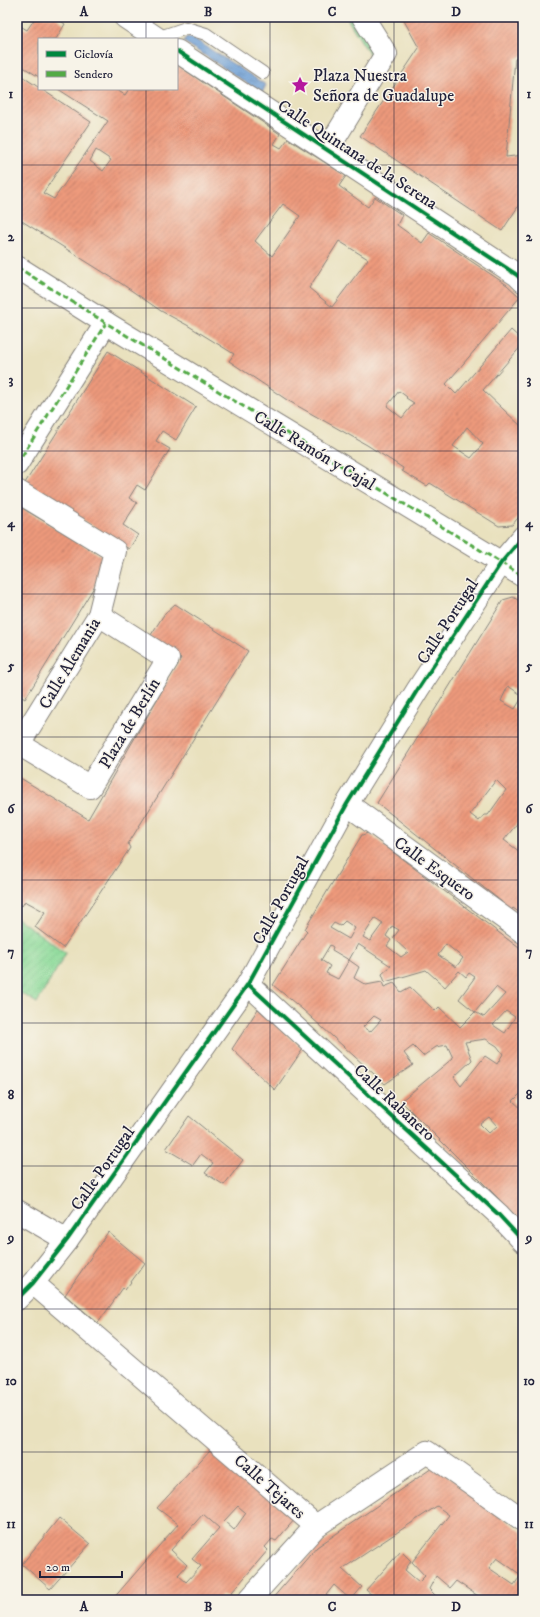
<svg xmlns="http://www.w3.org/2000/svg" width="540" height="1617" viewBox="0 0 540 1617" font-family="'IM FELL DW Pica',serif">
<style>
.garden{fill:url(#garden-furrows);stroke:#567e6a}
.water{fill:url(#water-ripples);stroke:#465f88}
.building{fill:url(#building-hatch);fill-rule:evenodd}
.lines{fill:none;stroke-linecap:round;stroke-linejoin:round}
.lane-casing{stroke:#86827c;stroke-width:14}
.street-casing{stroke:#86827c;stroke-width:24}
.lane{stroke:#fff;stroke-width:12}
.street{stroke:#fff;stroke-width:22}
.quiet{stroke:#53aa46;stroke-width:3;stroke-dasharray:6 3;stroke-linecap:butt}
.cycleway-casing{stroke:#f7f3e8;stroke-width:6}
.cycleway{stroke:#00873e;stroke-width:4}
.grid{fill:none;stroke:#22223b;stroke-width:1;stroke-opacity:0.55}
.labels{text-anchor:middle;stroke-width:3;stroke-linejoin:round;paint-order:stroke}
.poi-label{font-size:17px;fill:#22223b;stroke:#f7f3e8;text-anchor:start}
.street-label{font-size:17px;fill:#22223b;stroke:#f7f3e8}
.neatline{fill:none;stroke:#22223b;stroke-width:1.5}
.grid-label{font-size:13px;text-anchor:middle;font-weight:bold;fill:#22223b}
</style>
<defs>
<pattern id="garden-furrows" width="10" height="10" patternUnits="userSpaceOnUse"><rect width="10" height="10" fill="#8bda99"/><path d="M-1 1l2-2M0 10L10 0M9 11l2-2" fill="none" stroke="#78bb85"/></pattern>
<pattern id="water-ripples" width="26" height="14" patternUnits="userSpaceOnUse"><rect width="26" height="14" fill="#699cd5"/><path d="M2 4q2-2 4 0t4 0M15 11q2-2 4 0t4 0" fill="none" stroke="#567fae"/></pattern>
<pattern id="building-hatch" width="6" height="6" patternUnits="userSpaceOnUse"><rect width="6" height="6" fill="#ed9a7c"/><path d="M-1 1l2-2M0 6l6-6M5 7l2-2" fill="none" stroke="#c07d67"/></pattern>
</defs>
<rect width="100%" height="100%" fill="#f7f3e8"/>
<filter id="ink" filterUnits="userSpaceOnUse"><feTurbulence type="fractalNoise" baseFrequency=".025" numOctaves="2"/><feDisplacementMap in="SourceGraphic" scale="8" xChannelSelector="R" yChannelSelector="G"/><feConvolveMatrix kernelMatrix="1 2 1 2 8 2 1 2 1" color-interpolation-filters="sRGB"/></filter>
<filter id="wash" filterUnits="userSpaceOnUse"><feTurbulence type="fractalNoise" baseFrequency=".012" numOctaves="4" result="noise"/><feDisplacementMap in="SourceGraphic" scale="16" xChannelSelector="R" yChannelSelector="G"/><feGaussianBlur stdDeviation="0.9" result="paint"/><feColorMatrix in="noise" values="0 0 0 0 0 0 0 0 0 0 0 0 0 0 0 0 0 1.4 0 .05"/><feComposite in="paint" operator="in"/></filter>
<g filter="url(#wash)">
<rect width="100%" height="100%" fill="#e9e1be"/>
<g class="garden">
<polygon points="346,17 359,17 381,58 371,57"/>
<polygon points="17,918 66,953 37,1003 17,991"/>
</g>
<polygon class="water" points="186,37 193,38 266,85 262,93 184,42"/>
<g id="blocks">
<g class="building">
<polygon points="36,17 55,17 65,24 56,39 39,39 39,77 17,63 17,24 27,30"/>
<polygon points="402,17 523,17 523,55 515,59 506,157 523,155 523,199 502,231 360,136 419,48"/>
<path d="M177,65L280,134L274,144L281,148L288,139L346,176L339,186L368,207L375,197L402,215L397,225L422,243L429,233L507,285L520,297L446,384L456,394L511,330L523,341V344L483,390L523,428L521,432L523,434V512L512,525L499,526L430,483L427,486L402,471L403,468L367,445L287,400L229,361L234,354L187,325L161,311L122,284L17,218V73L91,122L43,193L54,199L108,121L58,89H115L125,95L129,89H177ZM96,150L111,160L103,171L90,161ZM283,204L300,216L272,256L255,241ZM339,241L368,259L332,307L309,288ZM399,391L407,397L406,398L414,403L402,418L387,406ZM467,427L483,444L471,458L453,446Z"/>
<polygon points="108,351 196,407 176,440 162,431 156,441 170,449 145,490 137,485 129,498 137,503 123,525 138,535 129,549 25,483"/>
<polygon points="17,505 110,561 25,699 17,694"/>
<path d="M513,597L523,603V696L508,686L501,701L515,709L523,696V816L504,840L520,852L523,849V915L513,908L510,911L500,903L502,902L377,803L503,600ZM496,780L506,790L488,815H484L479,821L470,814Z"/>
<polygon points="175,604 248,651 128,844 130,848 63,948 35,927 45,912 25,901 22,906 17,902 17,776 88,819 181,658 149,638 165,613"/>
<path d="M368,833L523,951V1091L513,1101L523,1110V1223L401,1101L453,1058L447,1045L436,1047L423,1056L413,1046L404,1053L413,1065L385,1084L302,1009L273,985L307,931L305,929L328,890L362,835ZM375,918L383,923L370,941L363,937ZM345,921L355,928L349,939L330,928L334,923L340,926ZM392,926L399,930L393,938L408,952L401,957L387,946L391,940L386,936ZM358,944L391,966L382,974L385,982L426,970L445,987L459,971L466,977L469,973L475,977L459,999L475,1012L496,987L505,994L484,1017L475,1012L460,1027L439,1007L435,1011L410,987L401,992L394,983L384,987L382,982L366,985L354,978L359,967L349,960L338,979L326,973L330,966L321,960L330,945L333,947L332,950L349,960ZM446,944L463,958L456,967L438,955ZM506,1011L515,1017L505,1033L493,1025ZM374,1016L381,1020L370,1032L363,1027ZM486,1039L497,1046L503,1054L497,1064L485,1056L461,1086L454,1077L472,1060L465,1042ZM489,1117L497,1126L489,1133L480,1124Z"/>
<polygon points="258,1009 303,1049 275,1090 232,1049"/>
<polygon points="189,1116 243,1160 224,1185 205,1173 213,1163 201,1154 193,1165 166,1149"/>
<polygon points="108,1232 145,1263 125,1290 123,1288 98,1323 65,1295"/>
<path d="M211,1449L295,1519L276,1541L272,1539L265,1547L268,1550L227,1598L222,1595L219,1600H112L178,1524L157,1508ZM238,1506L246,1513L234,1530L224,1521ZM203,1514L219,1528L192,1559L201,1566L186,1582L178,1575L187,1565L171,1550Z"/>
<path d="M435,1466L523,1533V1600H484L456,1581L450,1588L436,1576L429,1589L440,1600H378L366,1590L401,1551L411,1561L405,1570L419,1582L425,1576L412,1562L449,1515L437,1506L342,1569L362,1587L351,1600L334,1585L326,1595L332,1600H271L317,1547ZM497,1558L521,1575L514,1585L489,1568Z"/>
<polygon points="59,1518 90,1544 50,1589 22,1564"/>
</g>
</g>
</g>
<g filter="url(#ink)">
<use href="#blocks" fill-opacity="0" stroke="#86827c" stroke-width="1"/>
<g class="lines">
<g class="lane-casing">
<polyline id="lane" points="157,38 186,28 206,34 263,73"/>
</g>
<g class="street-casing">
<g id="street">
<polyline points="125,17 158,39"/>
<polyline points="177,51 517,275 523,281"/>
<polyline points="328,149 386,54 363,17"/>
<polyline points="17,267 106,323 523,576"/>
<polyline points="17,464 106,323"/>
<polyline points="17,491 115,551 99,615 19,744"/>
<polyline points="17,743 90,787 168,659 99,615"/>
<polyline points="347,804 523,932"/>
<polyline points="248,984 498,1214 523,1241"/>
<polyline points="17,1211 67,1240"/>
<polyline points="33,1283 316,1526"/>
<polyline points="17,1299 33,1283 67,1240 248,984 347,804 418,689 501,563 523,537"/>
<polyline points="249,1600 316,1526 427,1452 523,1520"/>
</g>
</g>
<use href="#lane" class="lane"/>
<use href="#street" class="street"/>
<g class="quiet">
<polyline points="17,267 106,323 523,576"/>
<polyline points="17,464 106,323"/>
</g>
<g class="cycleway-casing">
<g id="cycleway">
<polyline points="177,51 517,275 523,281"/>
<polyline points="248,984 498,1214 523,1241"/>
<polyline points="17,1299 33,1283 67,1240 248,984 347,804 418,689 501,563 523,537"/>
</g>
</g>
<use href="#cycleway" class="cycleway"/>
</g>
</g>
<path class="grid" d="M146,17V39M270,17V1600M394,17V1600M146,89V1600M17,165H523M17,308H523M17,451H523M17,594H523M17,737H523M17,880H523M17,1023H523M17,1166H523M17,1309H523M17,1452H523"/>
<defs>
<g id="sight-bare" transform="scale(1.38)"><path d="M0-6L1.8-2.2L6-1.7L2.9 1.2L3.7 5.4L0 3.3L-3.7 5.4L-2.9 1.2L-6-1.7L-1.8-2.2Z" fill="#b5179e" stroke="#f7f3e8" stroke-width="2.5" paint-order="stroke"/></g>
</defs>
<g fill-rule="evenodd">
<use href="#sight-bare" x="300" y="85"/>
</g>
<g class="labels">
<g class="poi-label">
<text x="313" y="81">Plaza Nuestra<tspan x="313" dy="20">Señora de Guadalupe</tspan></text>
</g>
<g class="street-label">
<text transform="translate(358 154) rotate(33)" y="6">Calle Quintana de la Serena</text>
<text transform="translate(315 450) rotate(31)" y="6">Calle Ramón y Cajal</text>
<text transform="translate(447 621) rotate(-57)" y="6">Calle Portugal</text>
<text transform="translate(69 663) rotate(-59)" y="6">Calle Alemania</text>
<text transform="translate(129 723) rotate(-59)" y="6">Plaza de Berlín</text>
<text transform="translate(435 868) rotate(36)" y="6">Calle Esquero</text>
<text transform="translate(280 900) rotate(-61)" y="6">Calle Portugal</text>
<text transform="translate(395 1102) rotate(43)" y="6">Calle Rabanero</text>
<text transform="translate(102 1168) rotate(-55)" y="6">Calle Portugal</text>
<text transform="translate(270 1486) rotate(41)" y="6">Calle Tejares</text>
</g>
</g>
<rect width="540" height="1617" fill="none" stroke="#f7f3e8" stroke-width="44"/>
<rect x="38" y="38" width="140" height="52" fill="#f7f3e8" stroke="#a29fa3"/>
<rect x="46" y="51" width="20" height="6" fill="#00873e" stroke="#a29fa3"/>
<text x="74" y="58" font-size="12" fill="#22223b">Ciclovía</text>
<rect x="46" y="71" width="20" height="6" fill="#53aa46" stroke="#a29fa3"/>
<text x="74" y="78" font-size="12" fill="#22223b">Sendero</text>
<path d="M40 1571v6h82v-6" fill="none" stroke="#22223b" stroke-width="2"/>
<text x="46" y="1571" font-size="12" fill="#22223b" stroke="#f7f3e8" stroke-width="3" paint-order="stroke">20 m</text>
<rect x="22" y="22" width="496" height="1573" class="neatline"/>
<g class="grid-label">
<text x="84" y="16">A</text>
<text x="208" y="16">B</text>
<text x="332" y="16">C</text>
<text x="456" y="16">D</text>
<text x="11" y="98">1</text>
<text x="529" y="98">1</text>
<text x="11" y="241">2</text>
<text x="529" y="241">2</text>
<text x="11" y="384">3</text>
<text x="529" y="384">3</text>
<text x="11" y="527">4</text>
<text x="529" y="527">4</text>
<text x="11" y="670">5</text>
<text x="529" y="670">5</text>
<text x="11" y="813">6</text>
<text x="529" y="813">6</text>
<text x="11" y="956">7</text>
<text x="529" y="956">7</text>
<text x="11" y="1099">8</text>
<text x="529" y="1099">8</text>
<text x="11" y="1242">9</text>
<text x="529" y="1242">9</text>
<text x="11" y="1385">10</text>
<text x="529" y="1385">10</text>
<text x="11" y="1528">11</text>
<text x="529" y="1528">11</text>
<text x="84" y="1611">A</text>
<text x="208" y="1611">B</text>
<text x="332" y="1611">C</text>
<text x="456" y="1611">D</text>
</g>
</svg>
